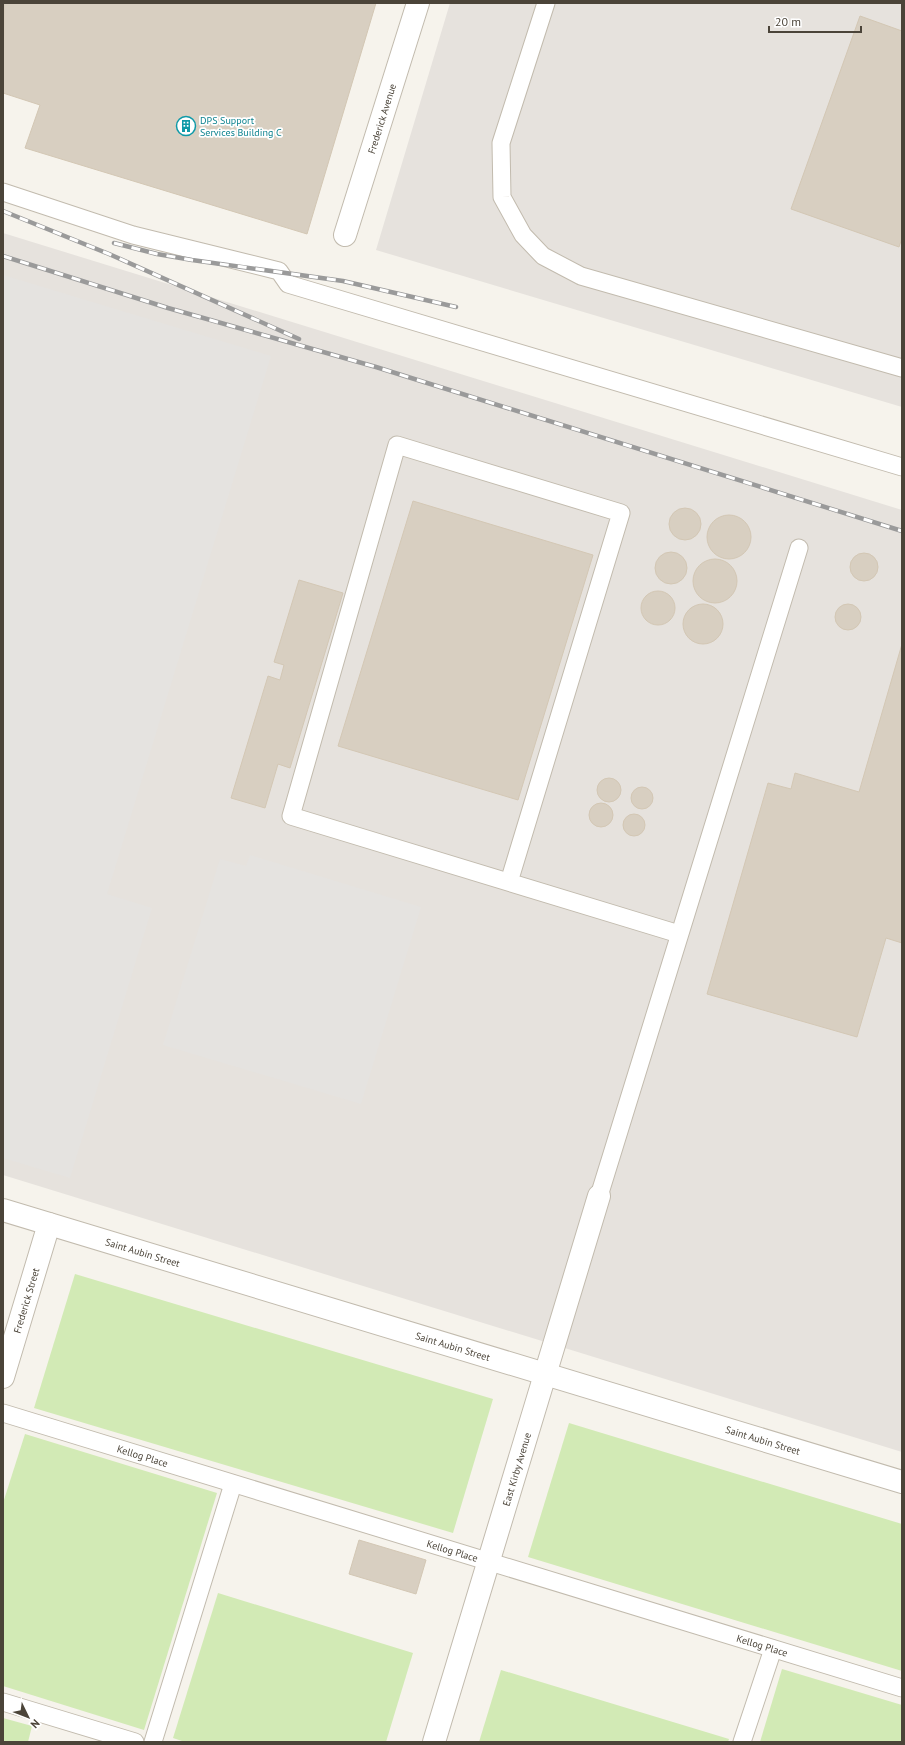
<svg xmlns="http://www.w3.org/2000/svg" width="905" height="1745" viewBox="0 0 905 1745" font-family="'PT Sans',sans-serif">
<style>
.industrial{fill:#e6e2dd}
.green{fill:#d2eab5}
.parking{fill:#e5e3e0}
.building{fill:#d8cfc1;stroke:#d3c7b4}
.lines{fill:none;stroke-linecap:round;stroke-linejoin:round}
.service-casing{stroke:#c2bbae;stroke-width:19}
.minor-casing{stroke:#c2bbae;stroke-width:24}
.service{stroke:#fff;stroke-width:17}
.minor{stroke:#fff;stroke-width:22}
.rail-casing{stroke:#9a9a9a;stroke-width:4.5}
.rail{stroke:#fff;stroke-width:3;stroke-dasharray:9;stroke-linecap:butt}
.labels{text-anchor:middle;stroke-width:3.5;stroke-linejoin:round;paint-order:stroke}
.street-label{font-size:10px;fill:#4b4439;stroke:#fff}
.culture-label{font-size:10px;fill:#0d838f;stroke:#fff;text-anchor:start}
</style>
<rect width="100%" height="100%" fill="#f6f3ec"/>
<g class="industrial">
<polygon points="450,3 902,3 902,407 376,250"/>
<polygon points="3,233 902,510 902,1452 3,1175"/>
</g>
<g class="green">
<polygon points="75,1274 493,1399 453,1533 34,1408"/>
<polygon points="569,1423 902,1524 902,1671 528,1557"/>
<polygon points="25,1434 217,1493 144,1730 3,1686 3,1503"/>
<polygon points="218,1593 413,1653 386,1742 185,1742 173,1738"/>
<polygon points="782,1669 902,1705 902,1742 760,1742"/>
<polygon points="501,1670 729,1739 728,1742 479,1742"/>
<polygon points="3,1718 32,1726 28,1742 3,1742"/>
</g>
<g class="parking">
<polygon points="3,275 271,356 107,894 152,908 70,1178 3,1158"/>
<polygon points="250,855 421,907 361,1104 163,1045 220,859 246,866"/>
</g>
<g class="building">
<polygon points="4,3 376,3 307,234 25,148 40,105 3,93"/>
<polygon points="860,16 902,31 902,238 899,247 791,209"/>
<polygon points="413,501 593,555 518,800 338,746"/>
<circle cx="685" cy="524" r="16"/>
<circle cx="729" cy="537" r="22"/>
<circle cx="671" cy="568" r="16"/>
<circle cx="864" cy="567" r="14"/>
<circle cx="715" cy="581" r="22"/>
<polygon points="299,580 343,593 290,768 278,764 265,808 231,798 268,676 280,680 284,665 274,662"/>
<circle cx="658" cy="608" r="17"/>
<circle cx="703" cy="624" r="20"/>
<circle cx="848" cy="617" r="13"/>
<polygon points="902,644 902,943 886,938 857,1037 707,994 768,783 791,789 795,773 859,792"/>
<circle cx="609" cy="790" r="12"/>
<circle cx="642" cy="798" r="11"/>
<circle cx="601" cy="815" r="12"/>
<circle cx="634" cy="825" r="11"/>
<polygon points="359,1540 426,1560 416,1594 349,1574"/>
</g>
<g class="lines">
<g class="service-casing">
<g id="service">
<polyline points="546,3 501,143 502,197 523,235 543,256 581,276 902,368"/>
<polyline points="3,192 133,235 279,271 288,284 902,467"/>
<polyline points="509,882 621,513 397,445 291,816 679,934"/>
<polyline points="599,1196 799,548"/>
<path id="s1" d="M3,1413L902,1688"/>
<polyline points="3,1702 135,1742"/>
<polyline points="153,1742 233,1484"/>
<polyline points="742,1742 773,1649"/>
</g>
</g>
<g class="minor-casing">
<g id="minor">
<path id="s2" d="M345,235L418,3"/>
<path id="s3" d="M3,1210L902,1482"/>
<path id="s4" d="M3,1377L49,1224"/>
<path id="s5" d="M434,1742L599,1196"/>
</g>
</g>
<use href="#service" class="service"/>
<use href="#minor" class="minor"/>
<g class="rail-casing">
<g id="rail">
<polyline points="3,211 109,254 299,339"/>
<polyline points="114,243 157,254 192,260 343,281 456,307"/>
<polyline points="3,256 168,308 376,367 902,531"/>
</g>
</g>
<use href="#rail" class="rail"/>
</g>
<defs>
<g id="building-ring" transform="scale(1)"><circle r="9.5" fill="#fff" stroke="#0f9aa8" stroke-width="1.5"/><path d="M-4-6H4V6H1V3H-1V6H-4ZM-2.5-4.3h1.7v1.8h-1.7ZM.8-4.3h1.7v1.8H.8ZM-2.5-1h1.7V.8h-1.7ZM.8-1h1.7V.8H.8Z" fill="#0f9aa8"/></g>
</defs>
<g fill-rule="evenodd">
<use href="#building-ring" x="186" y="126"/>
</g>
<g class="labels">
<g class="street-label">
<text dy="4" stroke="none"><textPath href="#s2" startOffset="122">Frederick Avenue</textPath></text>
<text dy="4" stroke="none"><textPath href="#s3" startOffset="146">Saint Aubin Street</textPath></text>
<text dy="4" stroke="none"><textPath href="#s4" startOffset="80">Frederick Street</textPath></text>
<text dy="4" stroke="none"><textPath href="#s3" startOffset="470">Saint Aubin Street</textPath></text>
<text dy="4" stroke="none"><textPath href="#s3" startOffset="794">Saint Aubin Street</textPath></text>
<text dy="4" stroke="none"><textPath href="#s1" startOffset="146">Kellog Place</textPath></text>
<text dy="4" stroke="none"><textPath href="#s5" startOffset="285">East Kirby Avenue</textPath></text>
<text dy="4" stroke="none"><textPath href="#s1" startOffset="470">Kellog Place</textPath></text>
<text dy="4" stroke="none"><textPath href="#s1" startOffset="794">Kellog Place</textPath></text>
</g>
<g class="culture-label">
<text x="200" y="124">DPS Support<tspan x="200" dy="12">Services Building C</tspan></text>
</g>
</g>
<rect width="905" height="1745" fill="none" stroke="#4b4439" stroke-width="8"/>
<g transform="translate(28 1717) rotate(133)" stroke="#ffffff" stroke-width="3" paint-order="stroke">
<path d="M0-3L7 15L0 10L-7 15Z" fill="#4b4439"/>
<text y="-6" font-size="11" font-weight="bold" text-anchor="middle" fill="#4b4439">N</text>
</g>
<path d="M769 26v6h92v-6" fill="none" stroke="#4b4439" stroke-width="2"/>
<text x="775" y="26" font-size="12" fill="#4b4439" stroke="#ffffff" stroke-width="3" paint-order="stroke">20 m</text>
</svg>
